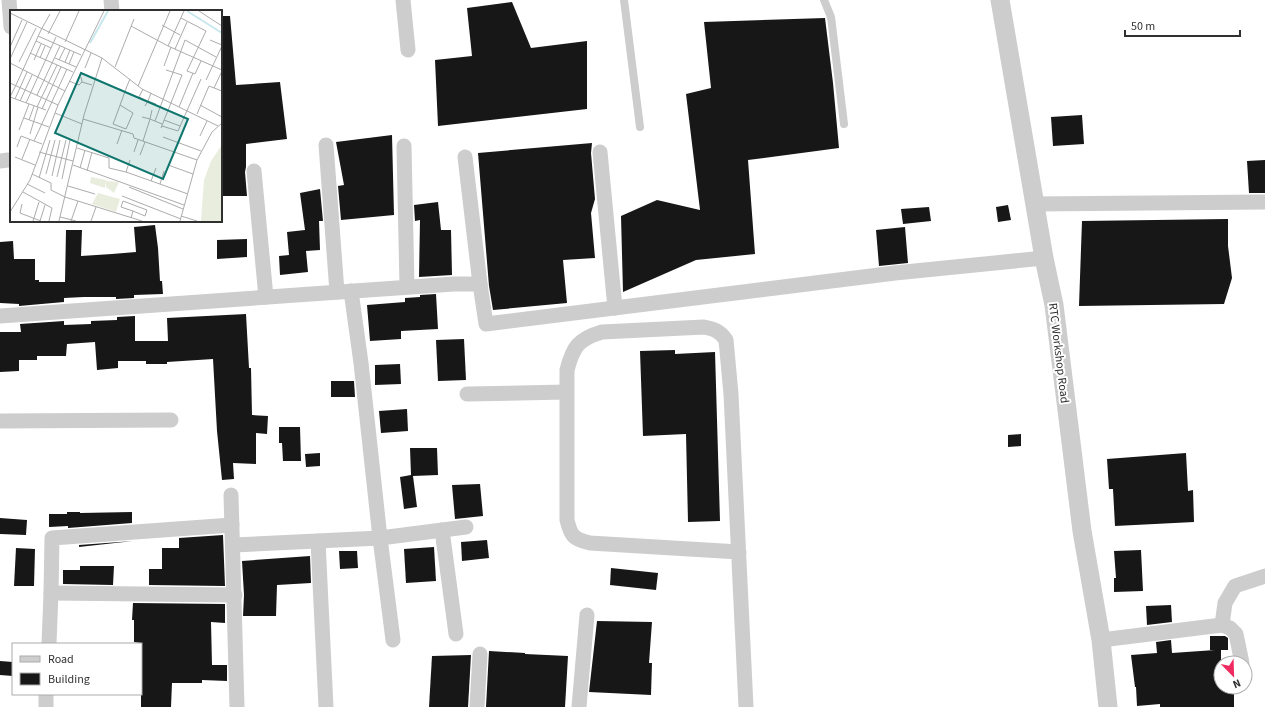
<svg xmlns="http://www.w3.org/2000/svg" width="1265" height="707" viewBox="0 0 1265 707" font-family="'Source Sans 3',sans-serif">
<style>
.building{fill:#171717}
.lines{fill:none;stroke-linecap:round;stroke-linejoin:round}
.service{stroke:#cdcdcd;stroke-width:8}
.minor{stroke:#cdcdcd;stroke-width:15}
.tertiary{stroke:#cdcdcd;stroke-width:19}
.labels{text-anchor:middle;stroke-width:4;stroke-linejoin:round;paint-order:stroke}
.street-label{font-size:12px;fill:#303030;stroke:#fff}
.inset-river{fill:none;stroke:#c8e7ee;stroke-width:2}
.inset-road{fill:none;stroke:#acacac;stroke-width:1}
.view{fill:#0f766e;fill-opacity:0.15;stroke:#0f766e;stroke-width:2}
.inset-edge{fill:none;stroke:#303030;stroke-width:2}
</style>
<rect width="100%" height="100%" fill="#fff"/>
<g class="building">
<polygon points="512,2 531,48 587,41 587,109 438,126 435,60 472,56 467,8"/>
<polygon points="221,16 230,16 236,85 280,82 287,139 246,144 246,167 245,172 247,196 221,196"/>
<polygon points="825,18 833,83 839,148 748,160 755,254 696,260 623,292 621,216 657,200 700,210 686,94 711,88 704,22"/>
<polygon points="1082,115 1084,144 1053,146 1051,117"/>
<polygon points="392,135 394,215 341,220 338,186 344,185 336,142"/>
<polygon points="592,143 591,153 595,199 591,213 595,258 563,260 567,303 493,310 489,286 478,153"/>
<polygon points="1265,160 1265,193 1249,193 1247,161"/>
<polygon points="320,189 323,221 319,221 320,250 306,251 308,272 280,275 279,256 289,255 287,232 305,230 300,193"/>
<polygon points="438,202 441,230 451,230 452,275 419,277 420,220 415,221 414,205"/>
<polygon points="1008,205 1011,220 998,222 996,207"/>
<polygon points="929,207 931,221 903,224 901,209"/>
<polygon points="1228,219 1228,246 1232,278 1224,304 1079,306 1082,221"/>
<polygon points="155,225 158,248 160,281 162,281 163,294 134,295 134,298 116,299 116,297 84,297 64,298 64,302 19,306 19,304 0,303 0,242 13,241 14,259 35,259 35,280 39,280 39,282 65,282 66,230 82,230 81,256 112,254 136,252 134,227"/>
<polygon points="905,227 908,263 879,266 876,230"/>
<polygon points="247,239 247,257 217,259 217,240"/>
<polygon points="436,294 438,329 401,331 401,339 370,341 367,305 405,302 405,298 420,297 420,295"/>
<polygon points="246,314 249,368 251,368 252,415 268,416 267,434 256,433 256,464 233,463 234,479 222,480 217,431 213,359 167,362 167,364 146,364 146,361 118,361 118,368 97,370 95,342 67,344 66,356 37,356 37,360 19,360 19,371 0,372 0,332 21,332 20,324 64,321 64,325 91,324 91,321 117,320 117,317 135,316 135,341 168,341 167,318"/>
<polygon points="464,339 466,380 438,381 436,340"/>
<polygon points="675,350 675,354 715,352 720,521 688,522 686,434 643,436 640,351"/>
<polygon points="400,364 401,384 375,385 375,365"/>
<polygon points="331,381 354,381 355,397 331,397"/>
<polygon points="407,409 408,431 381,433 379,411"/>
<polygon points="279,427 300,427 301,461 283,461 282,443 279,443"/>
<polygon points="1021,434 1021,446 1008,447 1008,435"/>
<polygon points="410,448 437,448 438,475 413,476 417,507 404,509 400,477 411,475"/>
<polygon points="320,453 320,466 306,467 305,454"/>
<polygon points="1186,453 1188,491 1193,490 1194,522 1115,526 1113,489 1109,489 1107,459"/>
<polygon points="480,484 483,516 455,519 452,485"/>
<polygon points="67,512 80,512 80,513 132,512 132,523 68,528 68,526 49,527 49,514 67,514"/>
<polygon points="0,518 27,520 26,535 0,534"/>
<polygon points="223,535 225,586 149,585 149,569 162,569 162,548 179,548 179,538"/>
<polygon points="487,540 489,558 462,561 461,542"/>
<polygon points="133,541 79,547 79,545"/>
<polygon points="434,547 436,581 406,583 404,549"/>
<polygon points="16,548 35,549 34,586 14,586"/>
<polygon points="1141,550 1143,591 1114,592 1114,578 1116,578 1114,551"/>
<polygon points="339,551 357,551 358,568 340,569"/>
<polygon points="310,556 311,583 277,585 276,616 243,616 244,595 242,561"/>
<polygon points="80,566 114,566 113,585 63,584 63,570 80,570"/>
<polygon points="611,568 658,573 656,590 610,585"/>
<polygon points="133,603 225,604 225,623 211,622 212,665 227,665 227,681 202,680 202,683 172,683 171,707 141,707 141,643 134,642 134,620 132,620"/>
<polygon points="1171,605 1172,622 1147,625 1146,606"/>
<polygon points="597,621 652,622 649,663 652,663 651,695 589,692"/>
<polygon points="1210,636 1225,636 1228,638 1228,650 1221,650 1221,687 1234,687 1234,707 1160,707 1160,704 1137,706 1136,687 1135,687 1131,655 1157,653 1156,642 1171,640 1172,653 1215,650 1210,650"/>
<polygon points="489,651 525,653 525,654 568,656 565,707 486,707"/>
<polygon points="471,655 468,707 429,707 432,656"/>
<polygon points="0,661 13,662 13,676 0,675"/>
</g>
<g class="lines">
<g class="service">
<polyline points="624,0 640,127"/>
<polyline points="824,0 831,17 844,124"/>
</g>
<g class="minor">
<polyline points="9,0 11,27"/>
<polyline points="111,0 112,11"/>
<polyline points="403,0 408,50"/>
<polyline points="326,145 337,292"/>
<polyline points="404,146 407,287"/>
<polyline points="600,152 615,308"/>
<polyline points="465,157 480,284"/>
<polyline points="0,161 8,160"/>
<polyline points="254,171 266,297"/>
<polyline points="1034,204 1265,202"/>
<polyline points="0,316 454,284 480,284 486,324 895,273 1044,258"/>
<polyline points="467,394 566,392"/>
<polyline points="0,421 171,420"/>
<polyline points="231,495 237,707"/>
<polyline points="442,530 456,634"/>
<polyline points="318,541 326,707"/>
<polyline points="233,545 380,538 361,363 351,291"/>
<path d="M739,552L590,543C573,539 571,536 567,520V370C573,347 578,339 602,332L704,327C714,329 720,331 726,340L731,394L746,707"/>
<polyline points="51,593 235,595"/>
<polyline points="1222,625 1225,603 1235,586 1265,576"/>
<polyline points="393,640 380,538 466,527"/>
<polyline points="1101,640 1222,625 1230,628 1236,634 1242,663"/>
<polyline points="49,644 51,593 52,538 232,525"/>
<polyline points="46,707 46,694"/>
<polyline points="477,707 480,654"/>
<polyline points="579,707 587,615"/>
</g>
<polyline class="tertiary" points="1000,0 1044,258 1054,305 1082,531 1101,640 1108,707"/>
</g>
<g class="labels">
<g class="street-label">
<text transform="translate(1059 353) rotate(83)" y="4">RTC Workshop Road</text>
</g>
</g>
<g transform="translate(10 10)">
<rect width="212" height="212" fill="#fff"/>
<path d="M212,135V211H191L194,170L201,151ZM81,167L96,170L95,178L80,173ZM96,171L109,172L104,183L96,177ZM88,183L110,189L106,202L82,194Z" fill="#e9eddd"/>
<path class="inset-river" d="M177,1L212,23M80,33L98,1"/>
<path class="inset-road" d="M189,1L212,16M0,3L92,48L132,79L208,116M171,8L196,21L177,61L185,64L191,51M152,15L170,25M121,16L158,36L212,60M31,20L40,4M38,24L50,1M28,26L71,45M200,30L212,35M26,31L41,38M55,32L69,1M158,36L174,1M0,37L12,10M165,39L177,12M20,43L63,62M30,48L35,36M45,48L66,57M0,49L17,12M24,50L31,34M49,50L55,38M9,52L26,18M55,52L60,40M0,53L55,81M59,54L64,42M154,56L161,37M105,57L124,9M75,58L81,43M71,67L72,72L82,75M196,70L212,36M59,71L69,75L72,72M0,73L48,95M6,75L31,20M128,76L160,1M204,78L212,61M133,79L129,87L133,89L138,91L141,83M27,85L50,36M0,87L36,100M0,87L6,75M5,89L17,62M10,91L22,65M16,93L46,27M110,95L123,103L116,119L103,114L105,109L117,76L120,69M190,95L212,107M135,96L138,91L146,94M27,97L47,55M169,97L183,63M32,99L51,57M45,103L72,114M187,104L199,76L212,81M132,107L140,109L142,100M14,108L39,117M73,109L123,124L124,128L187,150M19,110L24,96M154,110L170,116M145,111L175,30L206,47M152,116L168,121L191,69M151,118L172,65L156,60M9,120L19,94M20,124L28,97M190,126L197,111M153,127L191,141M24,131L57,59M133,131L140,109L152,114M107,134L112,120M7,137L11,126L32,134M67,138L99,148V158L116,162L120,150M29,142L63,151M124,142L128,130M130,145L135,132M5,147L25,155M12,149L20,129M63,155L174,195M158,155L183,164M70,158L75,140M77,161L82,142M116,162L178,184M22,164L41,173V180L55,187L132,211M36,164L45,130M42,166L50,130M47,167L56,130M29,168L40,130M52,169L60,130M141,171L146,158M17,174L35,183M150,174L154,161M58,176L85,184M119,177L173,199M13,182L42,198L39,211M112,186L171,209M12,194L10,203L31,211M0,202L20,170L48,95L94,1M171,206L187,211M50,207L66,211M121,208L123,201L135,206L137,200L113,191L111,197L123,201M23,211L29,192M30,211L35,195M49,211L74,105L92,48M61,211L68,191M81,211L86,197M170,211L187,150L202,122L212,113"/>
<path class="view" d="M71,63L178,109L153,169L45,123Z"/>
<rect width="212" height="212" class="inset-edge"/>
</g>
<rect x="12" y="643" width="130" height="52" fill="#ffffff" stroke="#acacac"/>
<rect x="20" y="656" width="20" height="6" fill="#cdcdcd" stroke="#acacac"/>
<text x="48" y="663" font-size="12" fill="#303030">Road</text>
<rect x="20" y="673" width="20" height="12" fill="#171717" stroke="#acacac"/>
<text x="48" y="683" font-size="12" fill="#303030">Building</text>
<g transform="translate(1233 675) rotate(157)"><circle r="19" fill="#ffffff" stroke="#acacac"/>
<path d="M0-3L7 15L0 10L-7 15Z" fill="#ee2a61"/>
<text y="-6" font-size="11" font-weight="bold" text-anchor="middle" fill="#303030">N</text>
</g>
<path d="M1125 30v6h115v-6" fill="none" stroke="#303030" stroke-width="2"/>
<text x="1131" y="30" font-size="12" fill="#303030" stroke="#ffffff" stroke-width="3" paint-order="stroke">50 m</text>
</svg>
